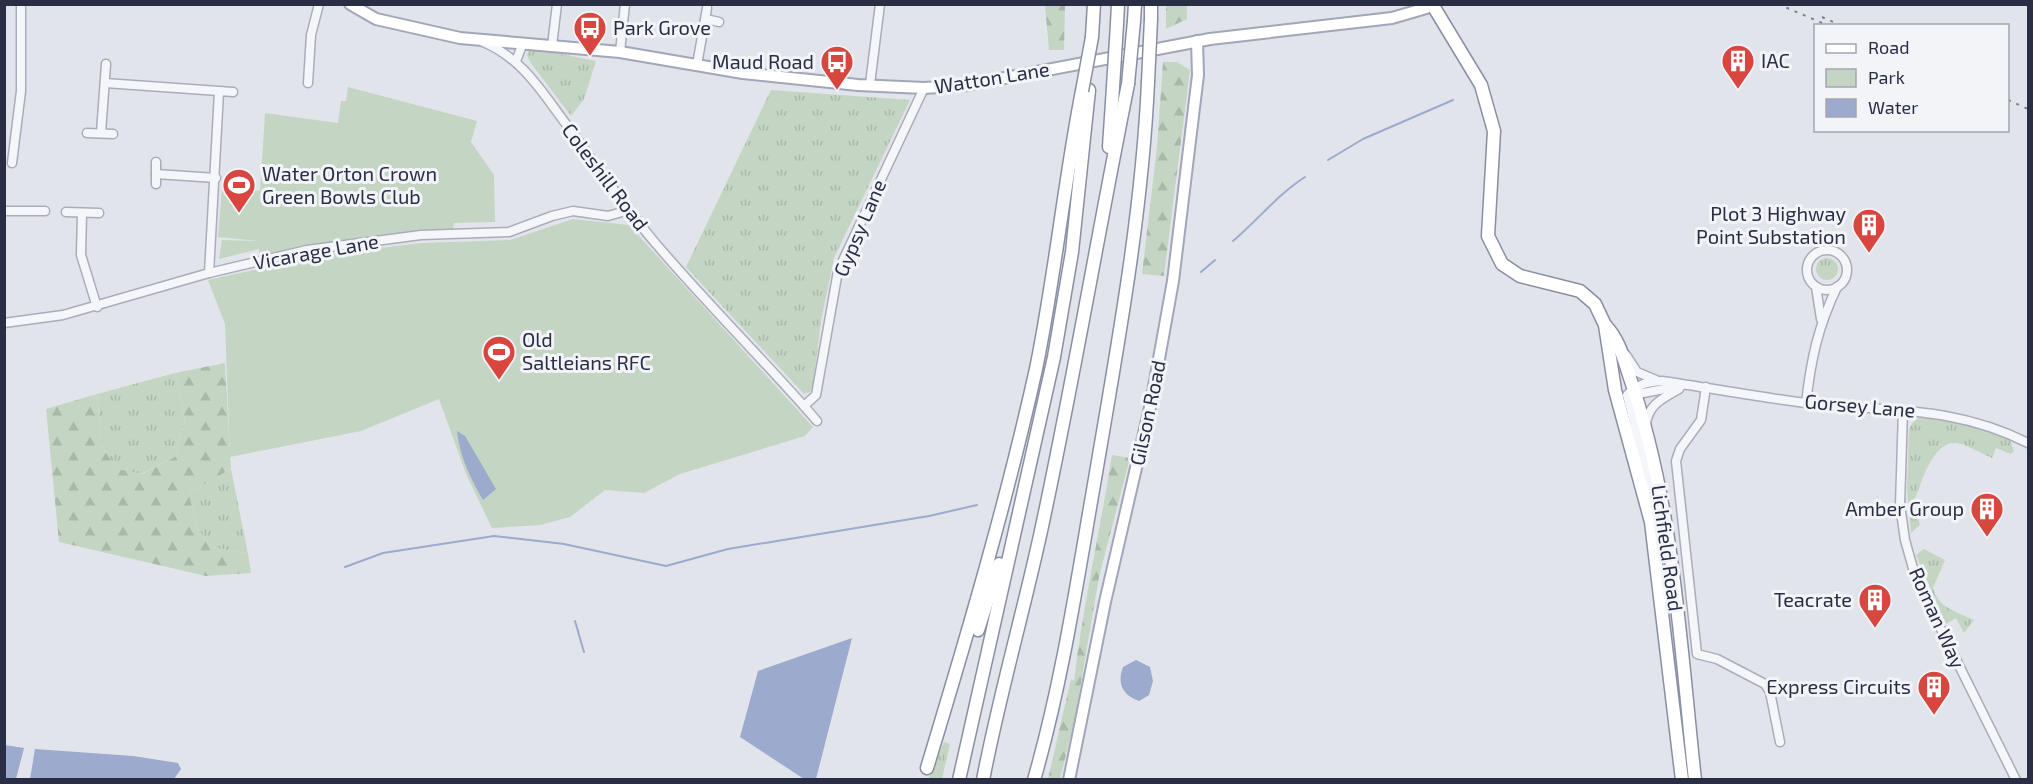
<svg xmlns="http://www.w3.org/2000/svg" width="2033" height="784" viewBox="0 0 2033 784" font-family="'Exo 2',sans-serif">
<style>
.grass{fill:url(#grass-tufts)}
.forest{fill:url(#forest-firs)}
.green{fill:#c4d6c3}
.water{fill:#9baacd}
.lines{fill:none;stroke-linecap:round;stroke-linejoin:round}
.stream{stroke:#9baacd;stroke-width:2}
.minor-casing{stroke:#aaadb9;stroke-width:11}
.major-casing{stroke:#a1a6b8;stroke-width:14}
.highway-casing{stroke:#898ea3;stroke-width:15}
.minor{stroke:#f5f6f9;stroke-width:8}
.major{stroke:#fff;stroke-width:10}
.highway{stroke:#fff;stroke-width:12}
.rail{stroke:#7b8096;stroke-width:2;stroke-dasharray:3 6;stroke-linecap:butt}
.highway-bridge-casing{stroke:#898ea3;stroke-width:15;stroke-linecap:butt}
.highway-bridge{stroke:#fff;stroke-width:12}
.labels{text-anchor:middle;stroke-width:6;stroke-linejoin:round;paint-order:stroke}
.poi-label{font-size:20px;fill:#292e45;stroke:#f2f4f8;text-anchor:end}
.street-label{font-size:20px;fill:#292e45;stroke:#f2f4f8}
</style>
<defs>
<pattern id="grass-tufts" width="24" height="20" patternUnits="userSpaceOnUse" patternTransform="scale(1.5)"><rect width="24" height="20" fill="#c4d6c3"/><path d="M3 7l-1-3M5 7V3M7 7l1-3M15 17l-1-3M17 17v-4M19 17l1-3" fill="none" stroke="#a8b8a9"/></pattern>
<pattern id="forest-firs" width="22" height="20" patternUnits="userSpaceOnUse" patternTransform="scale(1.5)"><rect width="22" height="20" fill="#c4d6c3"/><path d="M5 1l3.5 6h-7zM16 11l3.5 6h-7z" fill="#a8b8a9"/></pattern>
</defs>
<rect width="100%" height="100%" fill="#e2e4eb"/>
<g class="grass">
<polygon points="531,48 596,61 584,99 571,116 530,62 527,55"/>
<polygon points="771,90 910,100 834,258 821,321 813,386 810,392 804,394 686,267"/>
<circle cx="1827" cy="269" r="11"/>
<polygon points="175,373 185,420 175,457 141,474 117,469 102,447 97,394"/>
<path d="M1922,416C1953,421 1981,428 2010,440L2014,451L2011,454L1996,448L1992,458C1982,454 1971,447 1961,444C1933,436 1922,483 1914,501L1920,504L1917,515L1920,525L1911,533L1907,491L1909,429L1913,422Z"/>
<polygon points="231,469 248,554 211,547 196,526 189,493"/>
<path d="M1924,549L1945,560L1933,588C1939,609 1956,611 1974,620L1964,633L1956,618L1946,624L1916,555Z"/>
<polygon points="944,742 950,744 942,779 928,780"/>
</g>
<g class="forest">
<polygon points="1045,5 1065,5 1064,50 1049,50"/>
<polygon points="1166,5 1187,5 1187,19 1166,29"/>
<polygon points="1163,62 1177,62 1190,70 1164,276 1142,274 1157,147"/>
<polygon points="225,363 231,469 189,493 196,526 211,547 248,554 251,573 206,576 59,542 46,409 97,394 102,447 117,469 142,474 175,457 185,420 175,373"/>
<path d="M1112,455L1130,458L1099,577L1075,718L1060,779H1048L1071,679L1074,681C1083,605 1100,531 1112,455Z"/>
</g>
<g class="green">
<polygon points="348,87 477,121 471,142 494,175 495,222 454,223 453,229 260,257 259,249 219,259 222,240 258,241 218,237 222,188 260,191 265,113 338,123 341,101 346,101"/>
<polygon points="573,219 629,225 813,427 805,436 680,474 644,493 605,490 570,517 540,525 492,528 466,474 439,399 361,431 230,457 225,324 208,280 323,255 421,243 510,240"/>
</g>
<g class="water">
<path d="M457,431L465,436L496,489L483,500C470,478 460,457 457,431Z"/>
<polygon points="852,638 816,779 804,779 740,737 758,671"/>
<path d="M1136,660L1150,667L1153,681L1149,695L1139,701C1122,695 1117,683 1123,667Z"/>
<polygon points="5,745 24,748 16,779 5,779"/>
<polygon points="35,749 133,756 178,763 181,769 174,779 30,779"/>
</g>
<g class="lines">
<g class="stream">
<polyline points="1328,160 1363,139 1453,100"/>
<path d="M1233,241C1258,220 1277,195 1305,177"/>
<polyline points="1201,272 1215,260"/>
<polyline points="345,567 383,553 494,536 564,544 666,566 728,549 929,516 977,505"/>
<polyline points="575,621 584,652"/>
</g>
<g class="minor-casing">
<g id="minor">
<polyline points="706,19 719,22"/>
<path d="M483,42C524,59 543,94 569,128C598,167 625,208 657,245C708,305 765,361 817,421"/>
<polyline points="552,46 557,4"/>
<polyline points="620,52 625,4"/>
<polyline points="516,61 523,43"/>
<polyline points="697,65 707,8"/>
<polyline points="105,83 233,92"/>
<polyline points="308,83 311,35 319,4"/>
<polyline points="870,84 880,4"/>
<polyline points="87,133 113,134"/>
<polyline points="101,133 106,64"/>
<polyline points="12,163 21,91 21,4"/>
<polyline points="156,174 216,178"/>
<polyline points="156,184 156,162"/>
<polyline points="4,211 45,211"/>
<polyline points="66,212 99,213"/>
<polyline points="82,213 81,255 97,307"/>
<circle cx="1827" cy="270" r="20"/>
<polyline points="209,273 219,92"/>
<polyline points="1816,287 1821,319"/>
<polyline points="4,323 63,315 209,273 307,250 421,235 509,232 552,216 573,211 608,216 629,210"/>
<polyline points="1626,355 1637,372 1656,380"/>
<polyline points="1706,387 1701,420 1680,449 1676,461 1697,654 1717,659 1765,684 1770,692 1780,742"/>
<polyline points="1632,395 1681,386"/>
<path d="M1806,403C1811,359 1818,327 1837,287"/>
<polyline points="804,406 816,395 838,271 924,88"/>
<polyline points="1903,410 1900,505 1905,540 1916,579 2016,780"/>
<path d="M1646,426C1647,405 1663,398 1679,389"/>
<path d="M1650,507V485L1627,395C1637,384 1647,382 1662,381C1710,388 1758,397 1806,403C1887,412 1953,405 2028,443"/>
</g>
</g>
<g class="major-casing">
<g id="major">
<polyline points="350,4 376,19 460,38 620,52 743,73 858,85 924,88 968,85 1210,39 1392,18 1433,6"/>
<polyline points="1069,780 1105,602 1151,403 1173,281 1198,75 1197,41"/>
</g>
</g>
<g class="highway-casing">
<g id="highway">
<polyline points="1151,4 1151,19"/>
<polyline points="1432,4 1481,85 1494,131 1488,236 1502,264 1520,276 1580,291 1595,304 1605,325 1615,390 1651,522 1682,780"/>
<polyline points="1134,21 1135,4"/>
<polyline points="1117,24 1118,4"/>
<polyline points="1092,37 1094,4"/>
<polyline points="1109,147 1113,87"/>
<path d="M1606,326C1619,340 1623,357 1629,375C1674,505 1680,644 1695,780"/>
<polyline points="978,630 999,564"/>
<path d="M927,768C967,636 1006,504 1036,369C1055,276 1064,183 1082,91"/>
<polyline points="959,780 1054,357 1072,252 1089,90"/>
<path d="M983,780C999,696 1023,614 1041,531C1073,383 1098,233 1128,84"/>
<path d="M1034,780C1063,679 1078,575 1096,473C1118,343 1142,214 1148,82"/>
</g>
</g>
<use href="#minor" class="minor"/>
<use href="#major" class="major"/>
<use href="#highway" class="highway"/>
<g class="rail">
<polyline points="1778,4 1829,26"/>
<polyline points="1822,17 1842,26"/>
<polyline points="2008,100 2028,109"/>
</g>
<g class="highway-bridge-casing">
<g id="highway-bridge">
<polyline points="1148,82 1151,19"/>
<polyline points="1128,84 1134,21"/>
<polyline points="1113,87 1117,24"/>
<polyline points="1082,91 1092,37"/>
</g>
</g>
<use href="#highway-bridge" class="highway-bridge"/>
</g>
<defs>
<g id="bus-pin" transform="scale(1.725)"><path d="M0 17L-7.5 6A9.5 9.5 0 1 1 7.5 6Z" fill="#d74740" stroke="#f2f4f8"/><path d="M-5-6H5V4H4V6H2V4H-2V6H-4V4H-5ZM-3.5-4V0h7V-4ZM-3.5 1.2v1.5H-2V1.2ZM2 1.2v1.5H3.5V1.2Z" fill="#fff"/></g>
<g id="building-pin" transform="scale(1.725)"><path d="M0 17L-7.5 6A9.5 9.5 0 1 1 7.5 6Z" fill="#d74740" stroke="#f2f4f8"/><path d="M-4-6H4V6H1V3H-1V6H-4ZM-2.5-4.3h1.7v1.8h-1.7ZM.8-4.3h1.7v1.8H.8ZM-2.5-1h1.7V.8h-1.7ZM.8-1h1.7V.8H.8Z" fill="#fff"/></g>
<g id="stadium-pin" transform="scale(1.725)"><path d="M0 17L-7.5 6A9.5 9.5 0 1 1 7.5 6Z" fill="#d74740" stroke="#f2f4f8"/><path d="M0-5a6.5 5 0 1 0 0 10a6.5 5 0 1 0 0-10ZM-3.5-1.8h7v3.6h-7Z" fill="#fff"/></g>
</defs>
<g fill-rule="evenodd">
<use href="#bus-pin" x="590" y="28"/>
<use href="#building-pin" x="1738" y="61"/>
<use href="#bus-pin" x="837" y="62"/>
<use href="#stadium-pin" x="239" y="185"/>
<use href="#building-pin" x="1869" y="225"/>
<use href="#stadium-pin" x="499" y="352"/>
<use href="#building-pin" x="1987" y="509"/>
<use href="#building-pin" x="1875" y="600"/>
<use href="#building-pin" x="1934" y="687"/>
</g>
<g class="labels">
<g class="poi-label">
<text x="613" y="35" text-anchor="start">Park Grove</text>
<text x="1761" y="68" text-anchor="start">IAC</text>
<text x="814" y="69">Maud Road</text>
<text x="262" y="181" text-anchor="start">Water Orton Crown<tspan x="262" dy="23">Green Bowls Club</tspan></text>
<text x="1846" y="221">Plot 3 Highway<tspan x="1846" dy="23">Point Substation</tspan></text>
<text x="522" y="347" text-anchor="start">Old<tspan x="522" dy="23">Saltleians RFC</tspan></text>
<text x="1964" y="516">Amber Group</text>
<text x="1852" y="607">Teacrate</text>
<text x="1911" y="694">Express Circuits</text>
</g>
<g class="street-label">
<text transform="translate(992 78) rotate(-9)" y="7">Watton Lane</text>
<text transform="translate(605 177) rotate(53)" y="7">Coleshill Road</text>
<text transform="translate(860 228) rotate(-67)" y="7">Gypsy Lane</text>
<text transform="translate(316 252) rotate(-10)" y="7">Vicarage Lane</text>
<text transform="translate(1860 406) rotate(5)" y="7">Gorsey Lane</text>
<text transform="translate(1148 413) rotate(-78)" y="7">Gilson Road</text>
<text transform="translate(1667 548) rotate(82)" y="7">Lichfield Road</text>
<text transform="translate(1937 618) rotate(66)" y="7">Roman Way</text>
</g>
</g>
<rect width="2033" height="784" fill="none" stroke="#292e45" stroke-width="12"/>
<rect x="1814" y="24" width="195" height="108" fill="#f2f4f8" stroke="#a2a5b0" stroke-width="1.5"/>
<rect x="1826" y="44" width="30" height="9" fill="#ffffff" stroke="#a2a5b0" stroke-width="1.5"/>
<text x="1868" y="54" font-size="18" fill="#292e45">Road</text>
<rect x="1826" y="69" width="30" height="18" fill="#c4d6c3" stroke="#a2a5b0" stroke-width="1.5"/>
<text x="1868" y="84" font-size="18" fill="#292e45">Park</text>
<rect x="1826" y="99" width="30" height="18" fill="#9baacd" stroke="#a2a5b0" stroke-width="1.5"/>
<text x="1868" y="114" font-size="18" fill="#292e45">Water</text>
</svg>
